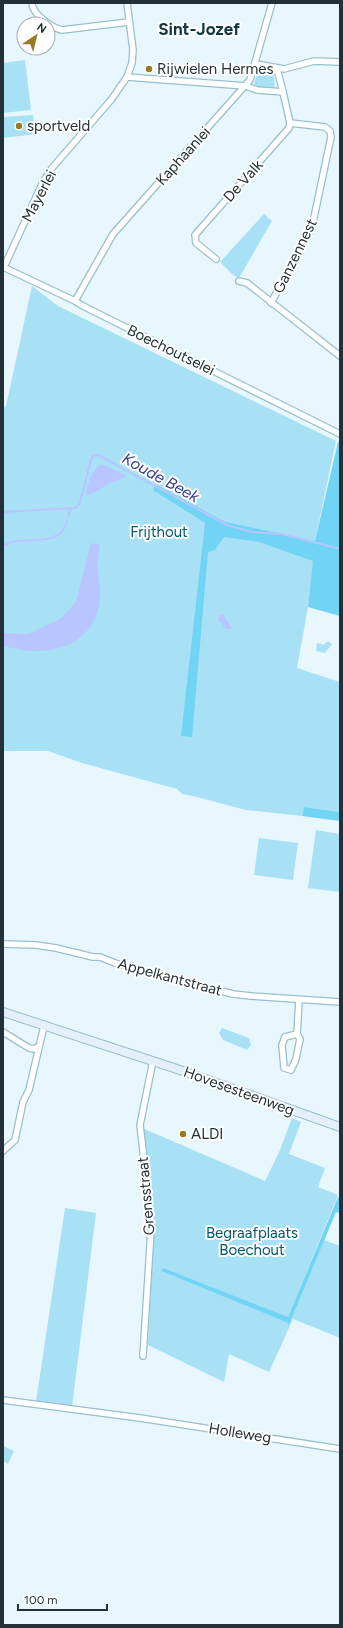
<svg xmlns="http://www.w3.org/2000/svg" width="343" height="1628" viewBox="0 0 343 1628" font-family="Figtree,sans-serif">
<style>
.green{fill:#a8e1f5}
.forest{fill:#71d4f4}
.water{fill:#b8c5ff}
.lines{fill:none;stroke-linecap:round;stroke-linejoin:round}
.stream{stroke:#b8c5ff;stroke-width:2}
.street-casing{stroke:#98bfcd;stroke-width:8}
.secondary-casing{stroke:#98bfcd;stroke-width:10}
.street{stroke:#fff;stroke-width:5.5}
.secondary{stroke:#e3effa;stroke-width:8}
.poi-dot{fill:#967c24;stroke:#fff;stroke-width:1.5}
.labels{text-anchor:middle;stroke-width:4;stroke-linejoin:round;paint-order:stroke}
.poi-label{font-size:15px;fill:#223137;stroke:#fff;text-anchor:start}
.street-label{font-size:15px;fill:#223137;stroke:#fff}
.park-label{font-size:15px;fill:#00586e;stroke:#fff}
.water-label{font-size:16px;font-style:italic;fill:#323b8c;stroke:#fff}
.quarter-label{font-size:17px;font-weight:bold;fill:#123642;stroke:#fff}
</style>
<rect width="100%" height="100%" fill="#e7f7fd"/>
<g class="green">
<polygon points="25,60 31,110 3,113 3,63"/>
<polygon points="259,69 273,71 274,75 275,89 258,87 254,84"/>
<polygon points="33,115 36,134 3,138 3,117"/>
<polygon points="264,214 272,221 239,278 232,274 220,262"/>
<polygon points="32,286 58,306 336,441 315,541 314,561 308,607 297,668 340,682 340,812 304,807 302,816 246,810 193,796 182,794 177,789 82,763 48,751 3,751 3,408 6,406"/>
<polygon points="326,642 329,642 332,644 325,653 316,651 317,643 324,645"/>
<polygon points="316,830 340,834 340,892 308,888"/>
<polygon points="259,838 298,843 293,880 254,875"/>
<polygon points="222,1028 249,1038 251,1045 247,1050 223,1040 219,1033"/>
<polygon points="292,1118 301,1122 289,1154 325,1168 318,1187 338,1195 286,1322 289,1325 324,1240 340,1246 340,1338 293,1319 269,1372 229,1354 224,1382 148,1345 152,1267 155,1268 151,1266 154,1215 142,1128 265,1181 280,1150"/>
<polygon points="65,1208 96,1213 72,1407 36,1402"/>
<polygon points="3,1446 14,1451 8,1464 3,1461"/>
</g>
<g class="forest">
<polygon points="338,442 340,443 340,616 308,607 313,561 259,542 224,537 215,550 208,552 192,737 181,736 205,523 153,490 155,484 225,522 315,541"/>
<polygon points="304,807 340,812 340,821 302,816"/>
<polygon points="338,1197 340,1198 340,1213 336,1212 289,1325 286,1322 162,1271 163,1268 288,1317"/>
</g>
<g class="water">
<path d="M100,465L107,466L127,476L110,483L93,493L86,495C87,486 92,470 100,465Z"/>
<path d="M91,543L100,545C99,552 97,560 98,567C98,577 101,588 100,598C97,635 68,652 33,651C24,651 13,648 3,646V633L28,634L62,618L76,602Z"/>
<polygon points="221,614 223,614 232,628 231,629 226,629 218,619"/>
</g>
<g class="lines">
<g class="stream">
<polyline points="3,512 75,508 80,503 91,459 93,456 98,455 227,525 252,532 282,534 340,549"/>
<polyline points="68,516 71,508"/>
<path d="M3,546C23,533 59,551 67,521"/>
</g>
<g class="street-casing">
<g id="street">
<path d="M32,3C32,14 52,28 62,30L129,22"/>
<polyline points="256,64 284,69 314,61 340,62"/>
<polyline points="277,69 283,92"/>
<polyline points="127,77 246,86 257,90 283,92 290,123 289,128 195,235 196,243 216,259"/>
<polyline points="3,267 75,301 83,306 340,434"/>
<polyline points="4,267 43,182 52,168 111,100 127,77 132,63 133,50 127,3"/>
<polyline points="239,281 247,283 340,356"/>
<polyline points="75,301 113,234 250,80 272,3"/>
<polyline points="271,303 312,227 331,137 330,131 325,127 290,123"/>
<polyline points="3,944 36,945 56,948 93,957 100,957 115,963 165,977 233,994 251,996 340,1002"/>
<polyline points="3,1032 29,1048 34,1049 39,1046"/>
<polyline points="297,1034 285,1037 282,1045 284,1068 291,1070 296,1059 300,1039 297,1034 299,1000"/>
<polyline points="3,1151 15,1140 23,1102 29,1090 44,1026"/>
<polyline points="143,1356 151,1230 150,1212 140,1125 153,1061"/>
<polyline points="3,1400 140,1418 340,1449"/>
</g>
</g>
<g class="secondary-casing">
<polyline id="secondary" points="3,1012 177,1069 340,1127"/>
</g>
<use href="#street" class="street"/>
<use href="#secondary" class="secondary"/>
</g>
<g class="poi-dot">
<circle cx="149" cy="69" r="4"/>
<circle cx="19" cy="126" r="4"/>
<circle cx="183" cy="1134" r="4"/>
</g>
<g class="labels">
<g class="poi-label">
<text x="157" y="74">Rijwielen Hermes</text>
<text x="27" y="131">sportveld</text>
<text x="191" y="1139">ALDI</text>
</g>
<g class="street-label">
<text transform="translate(183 156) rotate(-48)" y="5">Kaphaanlei</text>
<text transform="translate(243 181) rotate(-48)" y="5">De Valk</text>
<text transform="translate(39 196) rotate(-62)" y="5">Mayerlei</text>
<text transform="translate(295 256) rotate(-64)" y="5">Ganzennest</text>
<text transform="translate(171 350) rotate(26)" y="5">Boechoutselei</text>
<text transform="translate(170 977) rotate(15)" y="5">Appelkantstraat</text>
<text transform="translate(239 1091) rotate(20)" y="5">Hovesesteenweg</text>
<text transform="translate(146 1196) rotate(-95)" y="5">Grensstraat</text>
<text transform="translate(240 1433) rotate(9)" y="5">Holleweg</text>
</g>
<g class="park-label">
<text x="159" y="537">Frijthout</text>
<text x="252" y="1238">Begraafplaats<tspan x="252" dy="17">Boechout</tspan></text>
</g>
<g class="water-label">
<text transform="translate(161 477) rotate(29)" y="6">Koude Beek</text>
</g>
<g class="quarter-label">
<text x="199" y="35">Sint-Jozef</text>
</g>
</g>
<rect width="343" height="1628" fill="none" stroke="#223137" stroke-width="8"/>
<g transform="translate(36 36) rotate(35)"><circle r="19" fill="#ffffff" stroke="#a7adaf"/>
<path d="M0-3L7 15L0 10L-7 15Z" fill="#967c24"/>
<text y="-6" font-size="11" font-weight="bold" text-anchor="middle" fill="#223137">N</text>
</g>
<path d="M18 1604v6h89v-6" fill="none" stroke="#223137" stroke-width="2"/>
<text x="24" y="1604" font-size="12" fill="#223137" stroke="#ffffff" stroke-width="3" paint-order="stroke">100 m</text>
</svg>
